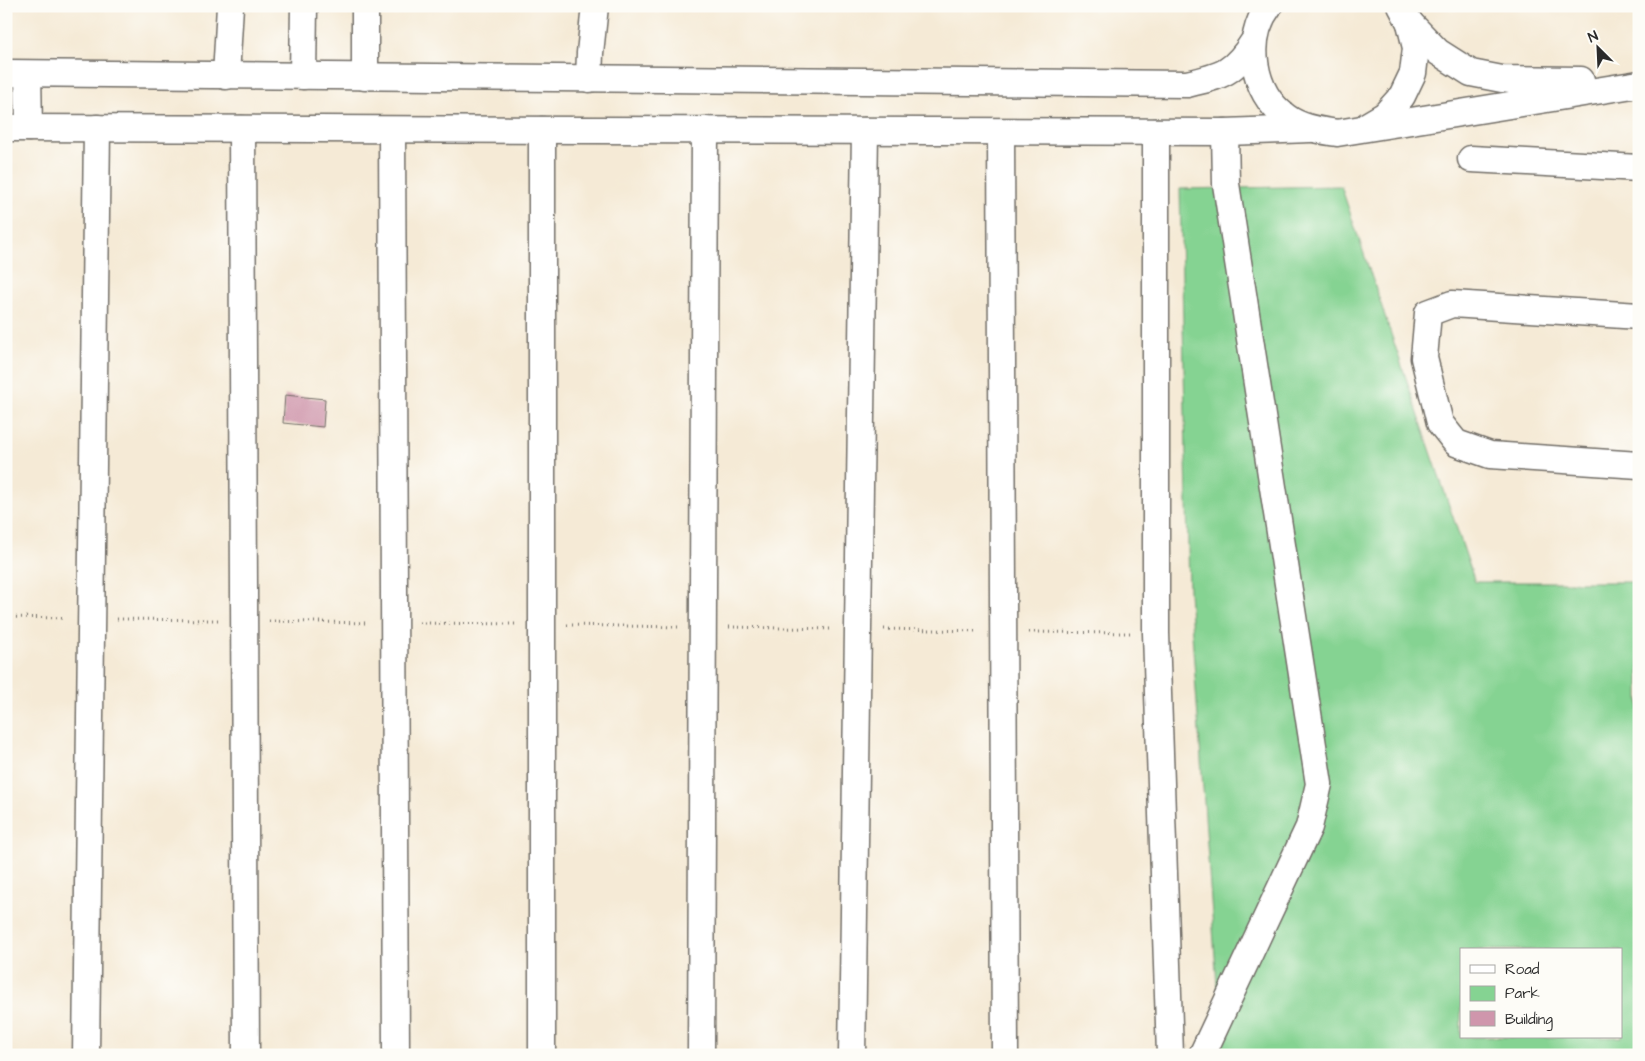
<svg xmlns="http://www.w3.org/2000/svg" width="1645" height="1061" viewBox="0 0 1645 1061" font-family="'Architects Daughter',sans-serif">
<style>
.green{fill:#85d392;stroke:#587f5e;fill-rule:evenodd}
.building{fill:#cf96ac}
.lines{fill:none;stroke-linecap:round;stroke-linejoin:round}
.minor-casing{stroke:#726e67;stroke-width:29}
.path{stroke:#726e67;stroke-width:3;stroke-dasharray:1 4;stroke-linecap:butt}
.minor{stroke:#fff;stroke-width:26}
</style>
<rect width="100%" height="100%" fill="#fdfcf7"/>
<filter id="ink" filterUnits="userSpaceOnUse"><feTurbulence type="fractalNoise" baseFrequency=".02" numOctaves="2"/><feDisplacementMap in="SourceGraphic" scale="10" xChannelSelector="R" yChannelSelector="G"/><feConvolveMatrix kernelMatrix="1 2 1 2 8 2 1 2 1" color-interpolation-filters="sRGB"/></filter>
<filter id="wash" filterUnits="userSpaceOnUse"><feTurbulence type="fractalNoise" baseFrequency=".0096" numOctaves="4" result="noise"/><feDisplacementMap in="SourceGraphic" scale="20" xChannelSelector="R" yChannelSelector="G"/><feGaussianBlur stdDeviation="1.12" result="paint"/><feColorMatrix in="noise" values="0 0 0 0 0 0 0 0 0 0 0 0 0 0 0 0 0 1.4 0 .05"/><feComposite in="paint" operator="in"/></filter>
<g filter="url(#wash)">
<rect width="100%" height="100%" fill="#f5ead6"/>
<path class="green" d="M1341,186L1475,582H1639V1055H1222L1189,592L1180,189ZM1461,950H1621V1037H1461Z"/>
<g id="blocks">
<polygon class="building" points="285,395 325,399 323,427 283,423"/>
</g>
</g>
<g filter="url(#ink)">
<use href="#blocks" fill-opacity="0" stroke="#726e67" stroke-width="1"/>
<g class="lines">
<g class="minor-casing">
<g id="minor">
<polyline points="365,6 365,77"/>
<path d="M1269,6C1244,39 1252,92 1286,117C1301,128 1318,130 1337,133L1639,84"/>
<polyline points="1401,6 1410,23 1438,52 1471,73 1502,79 1581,80"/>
<path d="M6,73L1187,84C1222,76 1234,73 1254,41"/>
<polyline points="28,74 29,128"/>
<polyline points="226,76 230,6"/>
<polyline points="303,76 304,6"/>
<polyline points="589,79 590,53 595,6"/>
<polyline points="1368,125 1385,115 1402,96 1413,73 1416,48 1410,23"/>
<polyline points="6,128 1225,132 1310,129"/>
<polyline points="242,129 246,1055"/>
<polyline points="392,130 396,1055"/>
<polyline points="542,130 542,1055"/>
<polyline points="1001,132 1005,1055"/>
<polyline points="1156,132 1156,633 1170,1055"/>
<polyline points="1471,159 1639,168"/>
<polyline points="1639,316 1452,304 1428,313 1424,358 1440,423 1456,443 1490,455 1639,465"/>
<polyline points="86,1055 97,128"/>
<polyline points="701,1055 705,130"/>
<polyline points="852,1055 865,131"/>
<polyline points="1202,1055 1309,827 1319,784 1226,184 1225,132"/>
</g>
</g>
<g class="path">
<polyline points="6,617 66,618"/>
<polyline points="117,619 218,620"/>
<polyline points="269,621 368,623"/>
<polyline points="419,623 516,624"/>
<polyline points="567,625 678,627"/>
<polyline points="729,627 833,629"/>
<polyline points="884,629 978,631"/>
<polyline points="1029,632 1131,633"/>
</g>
<use href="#minor" class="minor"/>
</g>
</g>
<rect width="1645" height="1061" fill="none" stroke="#fdfcf7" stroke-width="25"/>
<rect x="1460" y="948" width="162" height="90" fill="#fdfcf7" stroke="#a9a8a5"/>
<rect x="1470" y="965" width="25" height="8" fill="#ffffff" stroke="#a9a8a5"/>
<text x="1505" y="974" font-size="15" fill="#2b2b2b">Road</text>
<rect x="1470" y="986" width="25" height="15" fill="#85d392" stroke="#a9a8a5"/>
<text x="1505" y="998" font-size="15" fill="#2b2b2b">Park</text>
<rect x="1470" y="1011" width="25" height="15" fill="#cf96ac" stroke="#a9a8a5"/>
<text x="1505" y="1024" font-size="15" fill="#2b2b2b">Building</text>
<g transform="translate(1598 48) rotate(336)" stroke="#fdfcf7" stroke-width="4" paint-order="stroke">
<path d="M0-4L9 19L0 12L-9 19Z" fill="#2b2b2b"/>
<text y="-8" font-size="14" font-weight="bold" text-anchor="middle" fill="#2b2b2b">N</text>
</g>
</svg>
